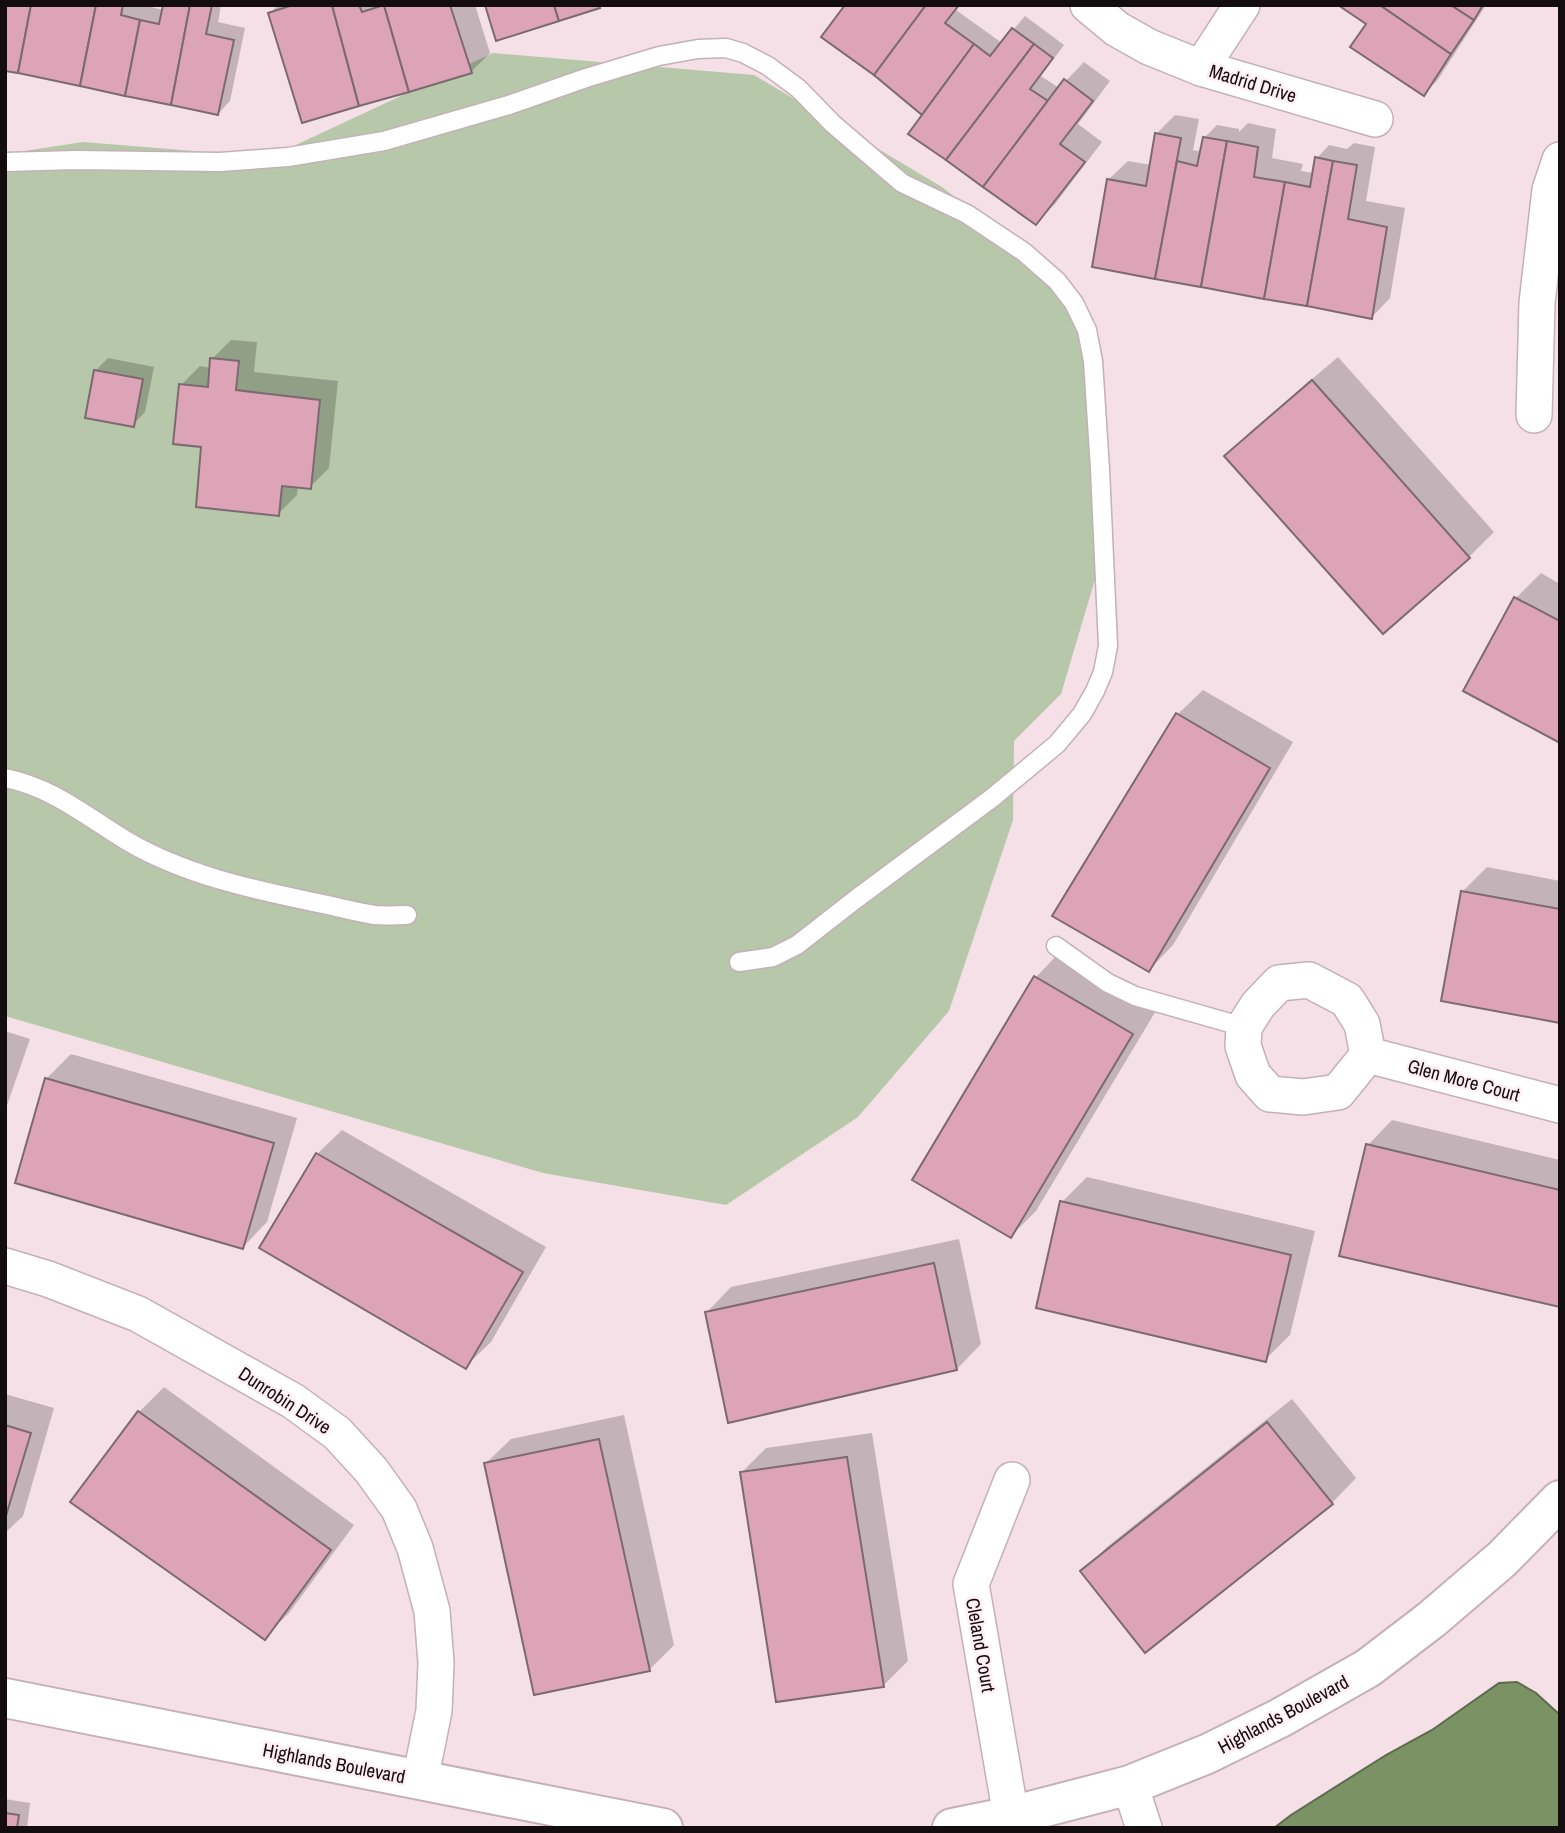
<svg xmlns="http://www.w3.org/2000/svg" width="1565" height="1833" viewBox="0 0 1565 1833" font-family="'Archivo Narrow',sans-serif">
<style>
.green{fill:#b7c7a9}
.water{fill:#7b9364;stroke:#5c6b4b;stroke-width:2}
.shadow{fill:#0003}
.building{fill:#dda4b8;stroke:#7b6a6f;stroke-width:2}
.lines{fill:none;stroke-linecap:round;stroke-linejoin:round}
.service-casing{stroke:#c4b0b6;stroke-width:21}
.minor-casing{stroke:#c4b0b6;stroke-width:38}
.tertiary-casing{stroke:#c4b0b6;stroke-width:42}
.service{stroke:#fff;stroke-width:18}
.minor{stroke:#fff;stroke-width:35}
.tertiary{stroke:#fff;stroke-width:38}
.labels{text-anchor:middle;stroke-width:5;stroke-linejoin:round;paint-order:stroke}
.street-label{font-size:19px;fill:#140d10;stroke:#ffeef3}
</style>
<rect width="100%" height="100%" fill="#f4e0e6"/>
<polygon class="green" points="493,53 754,75 942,187 1047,270 1105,382 1107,539 1061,694 1014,741 1013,820 949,1011 858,1117 726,1205 543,1173 5,1016 5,154 83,142 270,157"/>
<polygon class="water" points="1517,1682 1536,1693 1560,1715 1560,1828 1274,1828 1291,1815 1386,1755 1432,1730 1499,1683"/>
<g class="shadow">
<polygon points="5,5 142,5 164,10 164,5 221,5 218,22 245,28 230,101 218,114"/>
<polygon points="278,5 475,5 490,53 471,72 270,13"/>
<polygon points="847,5 960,5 956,10 1002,43 1025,16 1064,45 1041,76 1059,88 1084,62 1110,81 1078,124 1102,142 1055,204 1036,223 925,115"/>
<polygon points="1341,5 1486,5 1437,81 1424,93 1369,23"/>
<polygon points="1175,115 1199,119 1193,150 1202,152 1204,138 1217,125 1239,129 1239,132 1248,123 1276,129 1272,158 1303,164 1301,171 1314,173 1317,158 1329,145 1347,149 1354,143 1375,147 1366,201 1405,208 1390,298 1372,317 1094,266 1109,179 1128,161 1151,165 1156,134"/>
<polygon points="231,340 257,342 254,372 338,381 329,468 310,487 298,486 297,495 278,514 203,445 181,385 200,366 211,368 212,359"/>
<polygon points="1338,357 1494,532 1469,557 1226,456 1251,431"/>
<polygon points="108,358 154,367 145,412 133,425 95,371"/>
<polygon points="1541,573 1560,584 1560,741 1466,690 1516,598"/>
<polygon points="1203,690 1293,742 1173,945 1149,970 1178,714"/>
<polygon points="1487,867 1560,881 1560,1021 1462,892"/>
<polygon points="1060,952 1157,1009 1036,1211 1011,1236 914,1179 1036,977"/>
<polygon points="5,1031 30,1039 5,1111"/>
<polygon points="71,1054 297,1118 267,1222 243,1247 46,1079"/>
<polygon points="1392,1120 1560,1160 1560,1306 1368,1145"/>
<polygon points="342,1130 546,1247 491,1342 466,1366 317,1154"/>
<polygon points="1087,1177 1315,1231 1290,1335 1265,1360 1062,1202"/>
<polygon points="959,1239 981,1344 957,1369 707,1312 731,1287"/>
<polygon points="164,1387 354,1525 289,1613 264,1638 139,1412"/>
<polygon points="5,1394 54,1408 23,1516 5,1533"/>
<polygon points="1292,1399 1356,1478 1332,1503 1083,1571 1107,1547"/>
<polygon points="624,1415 674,1645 649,1670 486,1463 511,1439"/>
<polygon points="872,1433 908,1661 883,1686 742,1472 766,1448"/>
<polygon points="5,1799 30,1803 27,1828 5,1828"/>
</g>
<g class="building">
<polygon points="5,5 31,5 18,73 5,71"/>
<polygon points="31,5 96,5 80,86 18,73"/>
<polygon points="96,5 123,5 121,15 140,20 125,96 80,86"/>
<polygon points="163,5 190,5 171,105 125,96 140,20 159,24"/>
<polygon points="190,5 212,5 206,34 234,40 218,115 171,105"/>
<polygon points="293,5 332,5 359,106 302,123 268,13"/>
<polygon points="332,5 359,5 362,12 384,5 409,92 359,106"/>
<polygon points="384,5 450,5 472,73 409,92"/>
<polygon points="485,5 554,5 559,21 496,41"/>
<polygon points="554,5 599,5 600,8 559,21"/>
<polygon points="845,5 926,5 874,75 821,37"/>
<polygon points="926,5 959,5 945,23 974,44 922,115 874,75"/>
<polygon points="1338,5 1380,5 1451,54 1424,96 1350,47 1366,24"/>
<polygon points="1380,5 1451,5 1474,20 1451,54"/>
<polygon points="1451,5 1483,5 1474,20"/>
<polygon points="1012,28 1034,44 946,160 908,134 974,44 990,56"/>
<polygon points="1034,44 1053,58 1030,89 1048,101 983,187 946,160"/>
<polygon points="1064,79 1093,101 1060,144 1085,162 1036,225 983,187"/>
<polygon points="1155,133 1181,138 1155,279 1092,267 1107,179 1146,186"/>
<polygon points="1203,137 1227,141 1201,287 1155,279 1177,161 1197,166"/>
<polygon points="1227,141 1258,147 1254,177 1285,182 1264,299 1201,287"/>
<polygon points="1315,157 1333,161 1307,306 1264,299 1285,182 1310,187"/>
<polygon points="1333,161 1357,165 1348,219 1387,227 1372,319 1307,306"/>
<polygon points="210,358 239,361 236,390 320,400 311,489 282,486 279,516 196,507 201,447 173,444 179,384 208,387"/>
<polygon points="94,370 143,379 134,427 85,418"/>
<polygon points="1312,380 1470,558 1383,634 1224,456"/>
<polygon points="1514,597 1560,621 1560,743 1463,691"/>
<polygon points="1176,713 1270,768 1149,972 1052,916"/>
<polygon points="1461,891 1560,909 1560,1023 1441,1001"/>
<polygon points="1034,976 1133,1034 1011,1238 912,1180"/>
<polygon points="45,1078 274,1143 243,1249 15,1183"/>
<polygon points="1366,1144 1560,1190 1560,1307 1339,1256"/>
<polygon points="316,1153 523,1272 466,1369 259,1248"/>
<polygon points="1060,1201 1291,1255 1266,1362 1036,1308"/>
<polygon points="934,1263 957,1370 728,1423 705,1312"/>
<polygon points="138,1411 331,1550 265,1640 70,1502"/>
<polygon points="1267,1422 1333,1504 1145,1653 1080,1571"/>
<polygon points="5,1425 31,1433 5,1519"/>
<polygon points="599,1439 650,1671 534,1695 484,1463"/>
<polygon points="847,1457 884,1687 776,1702 740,1472"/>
<polygon points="5,1813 19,1815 17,1828 5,1828"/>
</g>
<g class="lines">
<g class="service-casing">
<g id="service">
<polyline points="5,162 76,160 220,162 288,157 384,141 509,105 586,78 659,56 698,49 726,48 743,53 768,66 799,89 833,124 902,183 967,214 1024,252 1057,281 1074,303 1087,330 1093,361 1100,469 1108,646 1103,672 1095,691 1082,714 1057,744 992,798 856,899 797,945 773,957 739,962"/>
<path d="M5,778C52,787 87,817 127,841C183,874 250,889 313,902C334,906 355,912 375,915C386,916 397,915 407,915"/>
<polyline points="1056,946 1108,983 1135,996 1244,1027"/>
</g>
</g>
<g class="minor-casing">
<g id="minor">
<polyline points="1088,5 1117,29 1149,47 1201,68 1375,119"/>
<polyline points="1201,68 1242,5"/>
<polyline points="1534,415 1537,303 1550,190 1560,160"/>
<polygon points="1309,980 1347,1000 1362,1024 1368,1055 1338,1092 1303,1097 1270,1094 1253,1075 1243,1046 1244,1027 1258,1005 1279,983"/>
<polyline points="1368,1055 1560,1105"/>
<polyline points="5,1266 48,1279 138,1314 293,1401 337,1433 371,1470 399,1509 415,1548 432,1611 436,1663 434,1711 420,1780"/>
<polyline points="1130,1785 1144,1828"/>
<polyline points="1011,1816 971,1584 1012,1480"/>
</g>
</g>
<g class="tertiary-casing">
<g id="tertiary">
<polyline points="5,1698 663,1828"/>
<polyline points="952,1828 1011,1816 1130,1785 1207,1754 1280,1718 1368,1668 1432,1619 1502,1559 1560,1500"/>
</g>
</g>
<use href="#service" class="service"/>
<use href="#minor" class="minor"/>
<use href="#tertiary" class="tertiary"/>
</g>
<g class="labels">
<g class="street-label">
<text transform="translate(1253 83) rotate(17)" y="7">Madrid Drive</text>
<text transform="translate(1464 1080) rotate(15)" y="7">Glen More Court</text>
<text transform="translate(285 1400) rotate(33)" y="7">Dunrobin Drive</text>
<text transform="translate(981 1645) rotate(80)" y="7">Cleland Court</text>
<text transform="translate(1283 1714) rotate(-28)" y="7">Highlands Boulevard</text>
<text transform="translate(334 1763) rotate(11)" y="7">Highlands Boulevard</text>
</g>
</g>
<rect width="1565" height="1833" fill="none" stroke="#140d10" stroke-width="14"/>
</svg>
